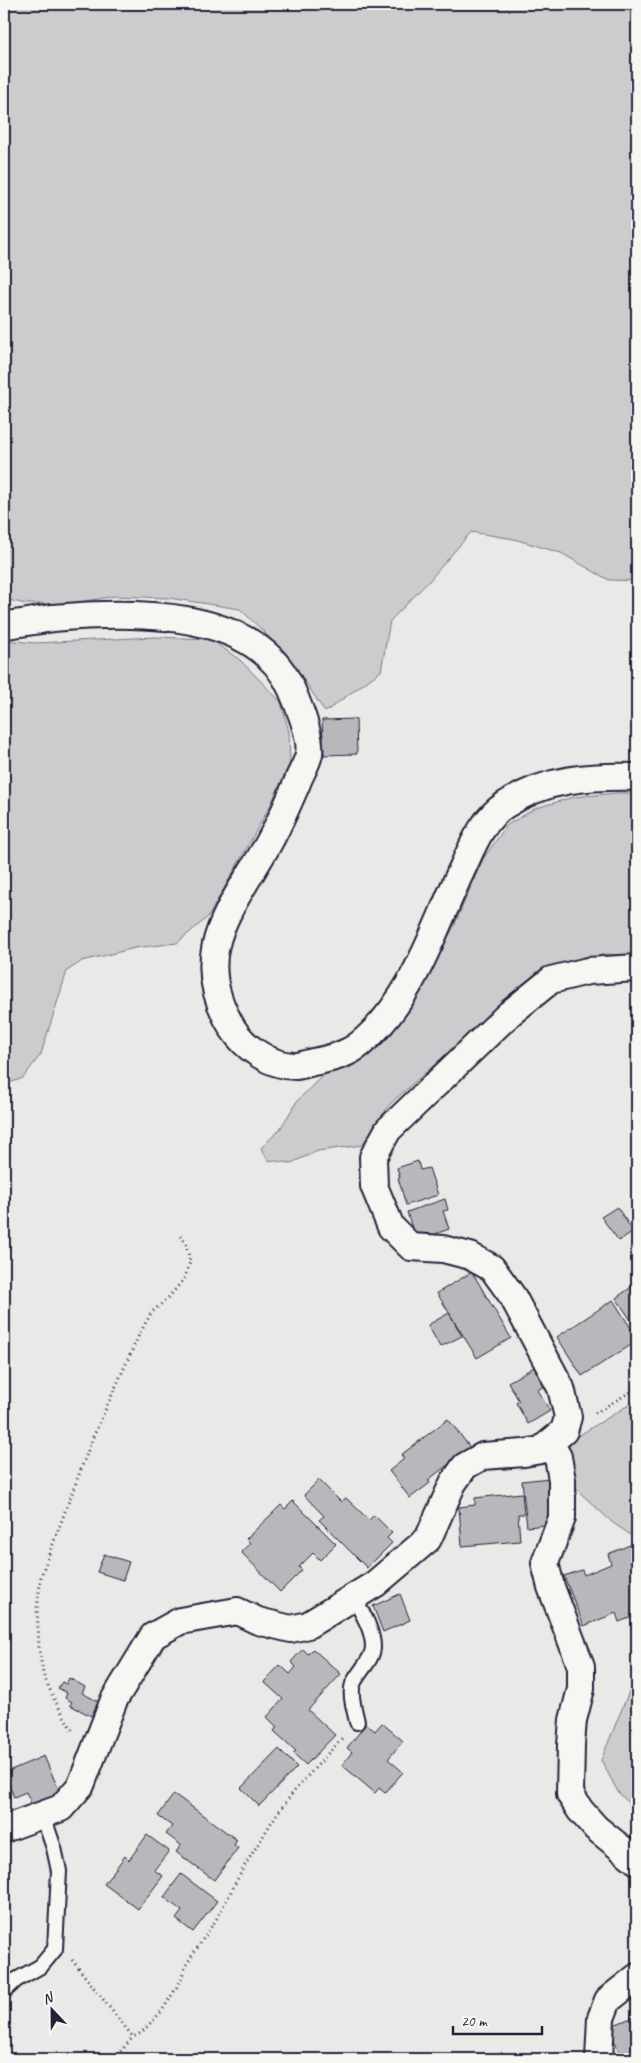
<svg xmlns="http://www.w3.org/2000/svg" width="641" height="2063" viewBox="0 0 641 2063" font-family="Caveat,sans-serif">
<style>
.green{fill:#ccccce;stroke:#777784}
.building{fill:#b8b8bc;stroke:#22223b}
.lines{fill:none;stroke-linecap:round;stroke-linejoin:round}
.service-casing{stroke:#22223b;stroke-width:18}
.minor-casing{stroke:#22223b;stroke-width:30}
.path{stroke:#22223b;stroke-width:3;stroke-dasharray:1 4;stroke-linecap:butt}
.service{stroke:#f6f6f2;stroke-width:14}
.minor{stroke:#f6f6f2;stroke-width:26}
</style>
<rect width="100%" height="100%" fill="#e9e9e7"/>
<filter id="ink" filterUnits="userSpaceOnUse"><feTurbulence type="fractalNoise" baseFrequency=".02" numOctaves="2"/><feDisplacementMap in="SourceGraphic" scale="10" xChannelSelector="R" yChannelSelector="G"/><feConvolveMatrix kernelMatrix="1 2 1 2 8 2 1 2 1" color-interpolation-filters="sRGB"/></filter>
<g filter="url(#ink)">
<g class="green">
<polygon points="4,4 637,4 637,581 609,580 561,553 514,539 471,532 429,581 390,621 381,671 325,712 294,665 264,632 240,609 169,598 115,596 69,604 26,604 4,599"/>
<polygon points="154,637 210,639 240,660 281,702 289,732 290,763 270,806 208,917 177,943 135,948 82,961 67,971 41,1054 23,1078 4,1085 4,640 36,643"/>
<polygon points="616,793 637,793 637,956 606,954 561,966 527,983 390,1104 362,1145 318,1151 291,1163 268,1160 261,1148 280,1129 297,1101 323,1075 351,1067 391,1035 422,987 454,926 483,859 507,825 536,808 574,797"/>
<polygon points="637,1400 637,1539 613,1523 577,1490 568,1442"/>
<polygon points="637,1672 637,1812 618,1792 601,1760"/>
</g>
<g class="building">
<polygon points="356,719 357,754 324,755 322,720"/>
<polygon points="418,1161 420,1170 429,1168 438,1195 406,1205 398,1178 400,1178 397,1168"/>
<polygon points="445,1199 448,1210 443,1211 449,1229 416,1241 407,1212"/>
<polygon points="617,1207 633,1231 619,1241 601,1217"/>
<polygon points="472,1272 511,1338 477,1358 437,1293"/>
<polygon points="637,1283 637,1329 616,1298"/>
<polygon points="613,1300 636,1336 631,1339 634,1343 582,1376 557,1337"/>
<polygon points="449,1313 462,1336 440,1347 428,1325"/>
<polygon points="536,1366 547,1385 537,1390 550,1411 528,1424 516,1403 519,1401 508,1382"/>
<polygon points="448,1419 472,1450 462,1454 428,1480 430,1483 410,1498 389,1471 404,1459 401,1455"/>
<polygon points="550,1478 554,1524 527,1527 522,1481"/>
<polygon points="319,1480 341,1502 346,1498 369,1520 374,1515 392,1533 387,1538 392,1543 367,1568 319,1520 324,1516 304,1495"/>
<polygon points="522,1493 524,1514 518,1514 520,1541 462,1546 459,1507 475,1505 475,1498"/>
<polygon points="293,1501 336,1544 320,1560 313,1553 299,1567 302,1570 280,1592 241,1552 250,1543 246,1539 281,1505 285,1509"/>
<polygon points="630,1545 637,1560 637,1621 635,1616 619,1622 616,1613 584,1626 564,1576 582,1570 584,1575 611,1564 608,1554"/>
<polygon points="104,1554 129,1562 123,1580 97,1572"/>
<polygon points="400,1594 410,1620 383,1632 373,1606"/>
<polygon points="303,1649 308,1654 313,1649 341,1674 308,1710 335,1735 306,1765 293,1753 296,1751 274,1731 277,1727 267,1717 283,1699 264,1682 280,1665 290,1674 296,1667 291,1662"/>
<polygon points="69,1678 85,1687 82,1693 99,1702 91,1716 70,1705 72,1702 65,1698 67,1693 58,1688 62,1682 66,1684"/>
<polygon points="382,1723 403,1741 388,1759 403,1772 385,1793 379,1788 375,1793 342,1765 352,1752 347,1748 366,1724 375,1731"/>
<polygon points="279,1749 297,1767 259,1806 241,1788"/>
<polygon points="44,1756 60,1793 32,1805 26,1792 14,1797 4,1773"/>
<polygon points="174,1794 237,1840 234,1845 238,1848 214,1880 176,1852 181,1845 166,1834 172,1826 158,1816"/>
<polygon points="147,1835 169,1851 154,1870 163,1876 138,1909 104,1884 125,1856 129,1860"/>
<polygon points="181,1874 217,1901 193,1932 176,1919 182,1911 164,1897"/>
<polygon points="637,2006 637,2059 622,2059 609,2027 636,2016 633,2008"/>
</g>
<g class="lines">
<g class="service-casing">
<g id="service">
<path d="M353,1596C361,1611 373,1629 373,1647C373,1660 358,1672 353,1684C349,1695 355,1711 357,1722"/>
<polyline points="4,1991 16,1980 41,1966 55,1949 59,1871 54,1848 43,1816"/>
</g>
</g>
<g class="minor-casing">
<g id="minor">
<path d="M4,625C20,624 37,620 53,618C127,611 255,607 291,688C298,704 312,737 309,754C307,764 300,774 297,783C287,806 277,830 264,851C227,914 189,957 233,1029C245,1048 271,1066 295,1066C301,1066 308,1063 313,1062C329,1059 347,1055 360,1044C414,1000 434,928 463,867C473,845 483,819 505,805C547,778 588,776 637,777"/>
<polyline points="550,1443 558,1457 562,1480 562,1518 545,1563 551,1587 581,1666 581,1689 573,1720 571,1745 570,1794 580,1810 596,1828 637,1861"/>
<polyline points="4,1829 61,1808 81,1785 114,1700 153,1636 180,1621 237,1611 258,1621 291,1629 308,1625 375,1584 428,1539 453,1483 465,1466 483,1456 524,1453 541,1450 564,1431 568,1417 561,1388 513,1297 492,1268 470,1256 443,1249 411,1247 391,1227 374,1186 373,1157 388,1130 509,1014 551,980 588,971 637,968"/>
<polyline points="599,2059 601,2018 608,2000 637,1977"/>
</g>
</g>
<g class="path">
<polyline points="595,1413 637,1388"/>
<polyline points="72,1730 54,1699 43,1674 39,1648 37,1609 41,1576 93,1437 139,1335 151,1313 168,1298 184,1279 190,1262 186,1243 180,1236"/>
<polyline points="72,1960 133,2037 141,2033 162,2011 180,1982 186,1965 217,1918 245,1865 276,1815 295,1790 343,1737"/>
<polyline points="114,2059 133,2037"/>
</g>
<use href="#service" class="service"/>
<use href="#minor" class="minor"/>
</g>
</g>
<rect width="641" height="2063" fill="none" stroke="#f6f6f2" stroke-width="20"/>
<rect x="10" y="10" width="621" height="2043" fill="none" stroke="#22223b" stroke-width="2" filter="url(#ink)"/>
<g transform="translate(52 2010) rotate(338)" stroke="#f6f6f2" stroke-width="4" paint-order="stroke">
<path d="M0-4L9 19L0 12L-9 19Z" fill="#22223b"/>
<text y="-8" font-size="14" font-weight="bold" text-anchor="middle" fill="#22223b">N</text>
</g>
<path d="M453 2026v8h89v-8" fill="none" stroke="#22223b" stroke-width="2.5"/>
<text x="461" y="2026" font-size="15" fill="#22223b" stroke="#f6f6f2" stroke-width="4" paint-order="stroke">20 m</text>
</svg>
